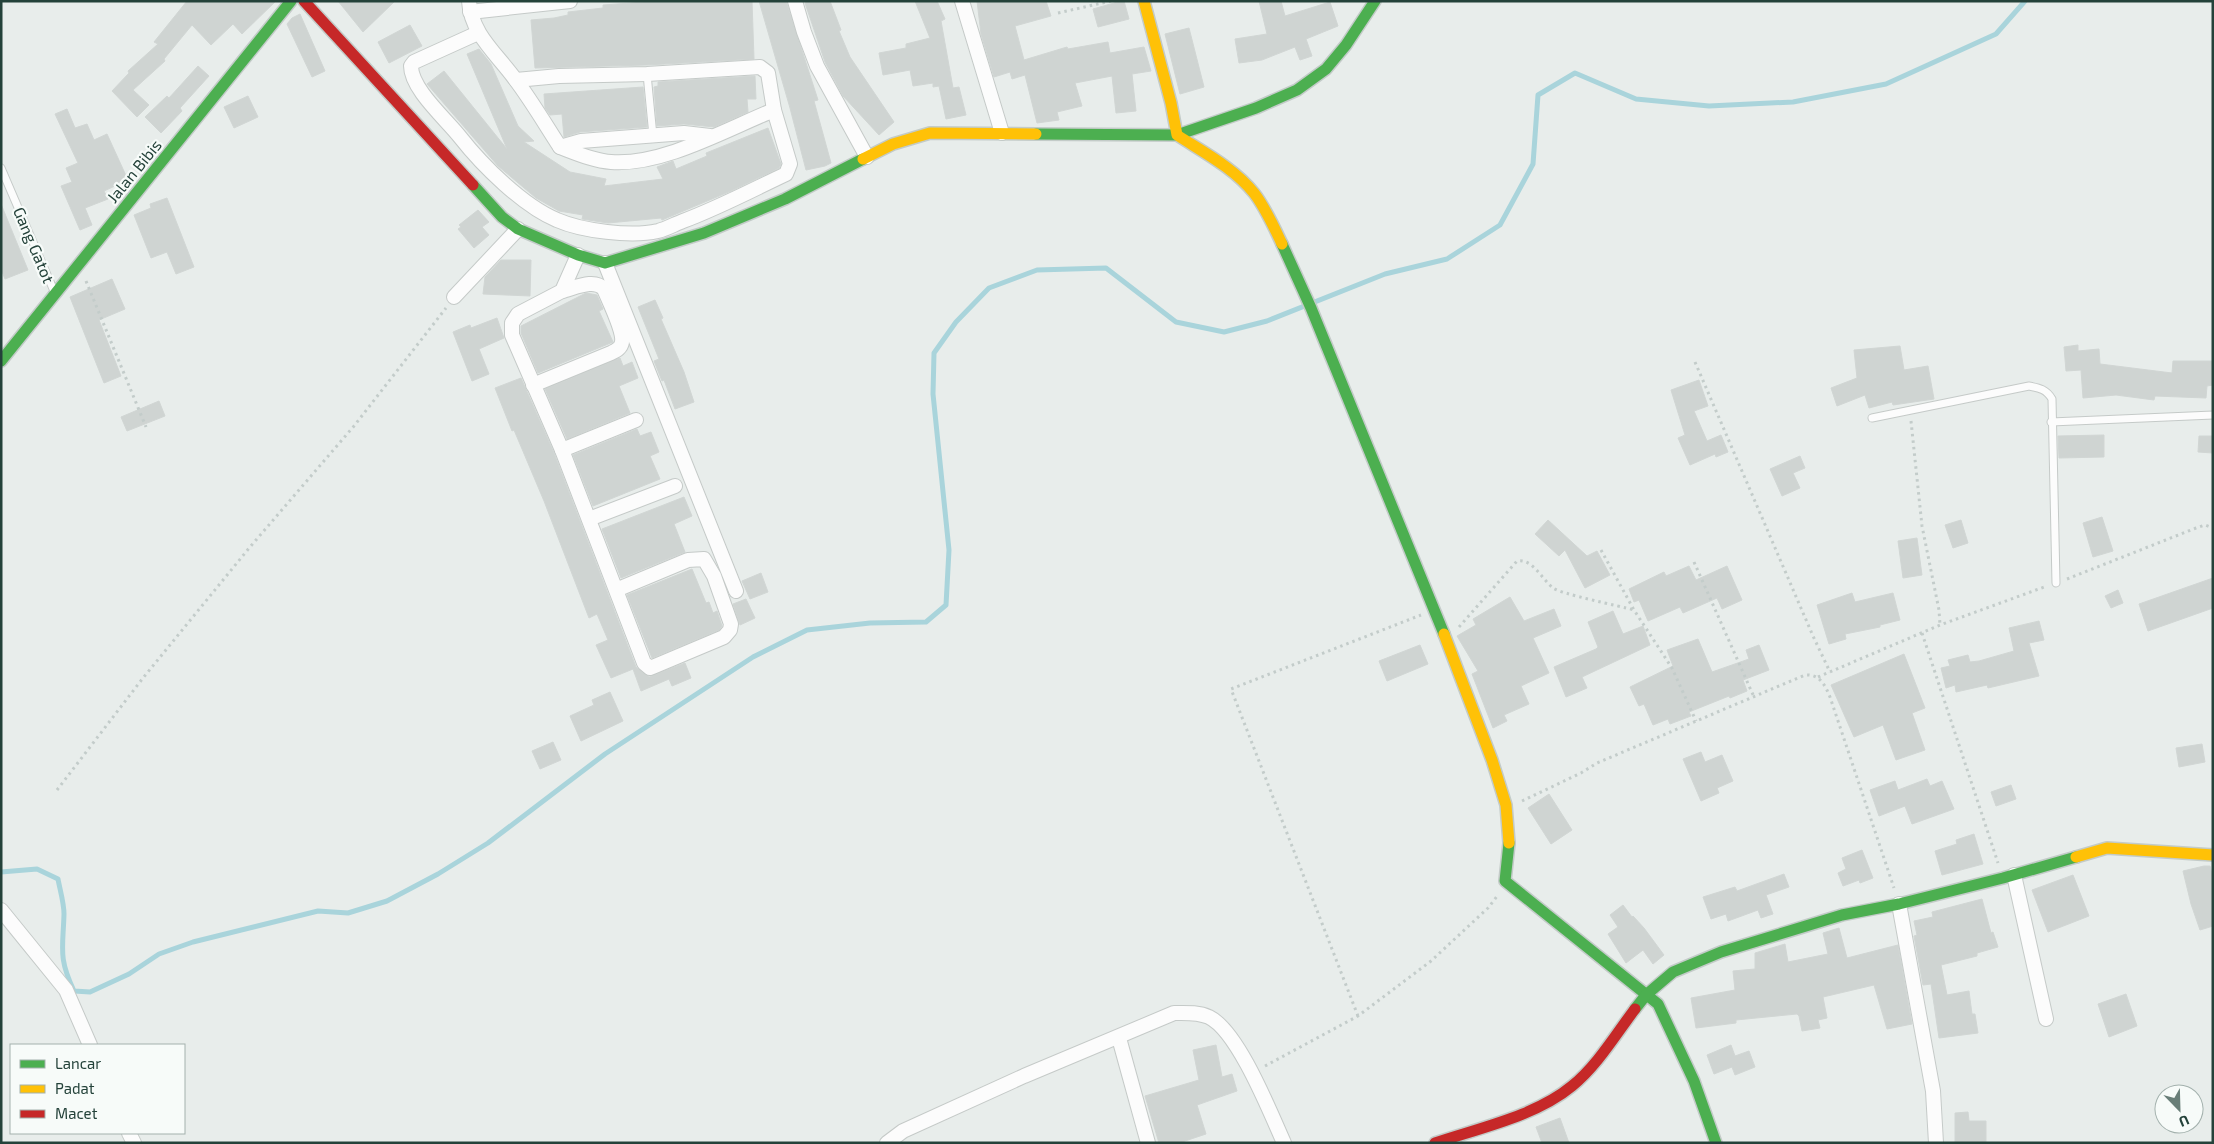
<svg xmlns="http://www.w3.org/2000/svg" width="2214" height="1144" viewBox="0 0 2214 1144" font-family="'Exo 2',sans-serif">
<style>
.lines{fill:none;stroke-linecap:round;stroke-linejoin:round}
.stream{stroke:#a9d4db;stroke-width:5}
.building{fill:#cfd4d2;stroke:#d1d6d4}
.lane-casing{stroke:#c5cac8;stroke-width:9}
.street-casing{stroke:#c5cac8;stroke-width:16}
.fast-casing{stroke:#c3cbc8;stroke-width:14}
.slow-casing{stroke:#c3cbc8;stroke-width:14}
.jam-casing{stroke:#c3cbc8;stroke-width:14}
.path{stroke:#c3ccca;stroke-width:3;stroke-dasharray:2.5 4;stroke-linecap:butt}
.lane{stroke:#fcfcfc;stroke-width:7}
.street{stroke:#fcfcfc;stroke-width:14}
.fast{stroke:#4caf50;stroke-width:11}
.slow{stroke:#ffc107;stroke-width:11}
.jam{stroke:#c62828;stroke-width:11}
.labels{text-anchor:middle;stroke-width:4.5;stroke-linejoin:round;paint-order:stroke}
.street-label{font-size:16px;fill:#24423a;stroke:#f7fbf9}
</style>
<rect width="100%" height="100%" fill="#e8edeb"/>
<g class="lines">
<path class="stream" d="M1,872L37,869L58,879C60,890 64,903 64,914C63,949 58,957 74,991L90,992L129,974L159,954L193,942L318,911L348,913L387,901L438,874L488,843L605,754L753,657L807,630L870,623L926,622L946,605L949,550L933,394L934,353L956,322L989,288L1037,270L1106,268L1176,322L1224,332L1267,321L1385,274L1447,259L1500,225L1533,164L1538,95L1575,73L1636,99L1709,106L1793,102L1886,84L1996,34L2025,1"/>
</g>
<g class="building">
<polygon points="187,1 276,1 242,34 233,24 211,45 192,25 164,59 165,61 133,90 149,105 137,117 112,91 129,73 128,71 158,44 154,42"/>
<polygon points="338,1 395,1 363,32"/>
<polygon points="658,1 752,1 754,59 647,65 535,68 531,20 554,18 568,15 568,12 603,8 603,5"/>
<polygon points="759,1 786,1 818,100 814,101 831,163 825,166 806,170 790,108"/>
<polygon points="810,1 830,1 841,30 839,31 850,57 894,122 879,135 843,96 825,62 805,3"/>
<polygon points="915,1 937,1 945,19 941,21 953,88 959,87 966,115 946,119 939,86 933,87 933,83 913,86 910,70 883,75 879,53 906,48 906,44 930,38"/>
<polygon points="977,1 1046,1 1051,16 1015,26 1024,60 1067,47 1068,49 1108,42 1110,53 1144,47 1151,71 1132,74 1136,111 1116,113 1112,76 1075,83 1082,106 1057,112 1059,120 1037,123 1025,75 1012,79 1010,72 994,77 981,34"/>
<polygon points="1121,1 1124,1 1129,19 1098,27 1093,9"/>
<polygon points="1259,1 1281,1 1285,16 1330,2 1338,26 1306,39 1312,56 1300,60 1295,47 1262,60 1239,63 1235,39 1267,34"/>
<polygon points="300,14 325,71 312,77 287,24 292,18"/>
<polygon points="410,25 422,46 389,63 378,42"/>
<polygon points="1189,28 1204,87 1180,94 1165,34"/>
<polygon points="479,49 491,64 518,126 534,141 524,142 570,172 606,179 604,186 663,179 657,167 673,161 676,169 707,156 706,153 768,128 781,164 779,168 731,191 662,220 661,218 608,223 582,219 583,215 559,211 536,198 498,166 427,84 444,71 507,149 467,54"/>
<polygon points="198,66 209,76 180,108 182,111 161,133 145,117 167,96 169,98"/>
<polygon points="755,76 756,99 747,99 748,112 714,127 684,124 657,126 654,87 658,86 658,82"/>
<polygon points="643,87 647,127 580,132 564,137 562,114 550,115 545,108 544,94"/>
<polygon points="248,96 258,117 234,128 224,107"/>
<polygon points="67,109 75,128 87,124 94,140 107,134 128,180 104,191 108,199 85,208 92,225 80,230 61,186 72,182 66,168 78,163 55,114"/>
<polygon points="167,198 194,267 176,274 167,252 151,258 134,215 151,208 150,204"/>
<polygon points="1,204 28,270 5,279 1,269"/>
<polygon points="478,210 489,222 482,227 489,235 474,248 458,229 461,227 459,225"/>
<polygon points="501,260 531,260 530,296 483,294 485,277"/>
<polygon points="112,279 125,309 99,320 121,376 104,383 70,297"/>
<polygon points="586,293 597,295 603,309 599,311 613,342 538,373 521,333 521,326"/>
<polygon points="655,300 663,318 661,319 684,372 694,402 675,409 664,380 662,381 654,361 659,359 638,307"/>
<polygon points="497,318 504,338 479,349 489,374 472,381 453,332 470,325 471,328"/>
<polygon points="2078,345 2078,351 2099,349 2100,364 2172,373 2173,361 2213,361 2213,385 2207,386 2206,398 2155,396 2154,400 2116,395 2083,398 2081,370 2066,371 2064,347"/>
<polygon points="1900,346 1904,370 1928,366 1934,399 1893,405 1892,402 1869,408 1865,395 1837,406 1831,388 1857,378 1854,350"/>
<polygon points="620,358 623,366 632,362 638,378 619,386 630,413 567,439 545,389"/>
<polygon points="521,378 554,453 636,667 649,677 685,663 691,678 672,686 669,679 641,691 633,669 611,678 596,645 608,640 597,614 589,618 544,501 514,430 512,431 495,388"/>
<polygon points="1699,380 1708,406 1694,411 1707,441 1721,435 1728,452 1716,457 1715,454 1690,465 1678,438 1685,435 1671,390"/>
<polygon points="159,401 165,416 127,431 121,417"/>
<polygon points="637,429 640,436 651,432 659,452 650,456 660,479 593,506 573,455"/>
<polygon points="2104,435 2104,457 2059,458 2058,436"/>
<polygon points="2199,436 2213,436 2213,453 2198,452"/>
<polygon points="1800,456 1805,468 1793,473 1800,488 1782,496 1770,469"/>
<polygon points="684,497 692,516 674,524 685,552 621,578 602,529"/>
<polygon points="2102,517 2113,551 2093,557 2083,523"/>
<polygon points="1548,520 1587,556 1597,551 1610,575 1585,588 1565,550 1559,556 1535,534"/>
<polygon points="1961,520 1968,543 1953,548 1945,525"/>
<polygon points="1917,538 1922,575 1903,578 1898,541"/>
<polygon points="1689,566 1696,580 1727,566 1742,600 1722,609 1717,598 1683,613 1680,607 1648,621 1639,600 1634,602 1629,589 1664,572 1666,576"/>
<polygon points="692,569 706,603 709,602 713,613 717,611 722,626 719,630 652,658 627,595"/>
<polygon points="761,573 768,592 750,599 742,581"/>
<polygon points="2213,578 2213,608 2148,631 2139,604"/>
<polygon points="2118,590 2123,603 2111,608 2105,596"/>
<polygon points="1852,593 1855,602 1893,593 1900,620 1880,625 1880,627 1845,634 1846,639 1829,644 1817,605"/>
<polygon points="1510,597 1524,621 1554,609 1561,626 1533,638 1549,673 1521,686 1529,704 1504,715 1507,721 1493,728 1472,674 1478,671 1457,636 1476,625 1473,619"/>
<polygon points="746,599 755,618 740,625 733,604"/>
<polygon points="1613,611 1623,634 1643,626 1650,645 1582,677 1587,688 1566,697 1554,667 1596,649 1598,647 1588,622"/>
<polygon points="2039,621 2044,640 2029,643 2039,676 1988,688 1987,685 1956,692 1955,685 1946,688 1941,668 1950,666 1948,660 1968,655 1970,662 1979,661 2014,651 2009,628"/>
<polygon points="1698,639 1712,672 1749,659 1746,650 1759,645 1769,670 1743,680 1747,691 1730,698 1729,696 1689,712 1691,716 1670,724 1668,719 1653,725 1644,704 1639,706 1630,687 1673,666 1667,650"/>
<polygon points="1420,645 1428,664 1387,681 1379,661"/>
<polygon points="1904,654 1925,708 1912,713 1925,750 1896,760 1883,725 1854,737 1831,685"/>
<polygon points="610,692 623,721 581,741 570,716 594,705 592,700"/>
<polygon points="553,742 561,760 540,769 532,751"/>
<polygon points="2202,744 2205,762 2179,767 2176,748"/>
<polygon points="1701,752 1705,762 1722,755 1733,781 1717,788 1719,793 1701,801 1683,759"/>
<polygon points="1927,779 1930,786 1942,781 1954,809 1912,824 1905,806 1879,816 1870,790 1895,781 1898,790"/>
<polygon points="2011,785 2016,799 1996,806 1991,792"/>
<polygon points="1549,794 1572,830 1551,844 1528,808"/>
<polygon points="1974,834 1983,864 1942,875 1935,851 1957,844 1956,840"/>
<polygon points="1862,850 1873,878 1860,883 1859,880 1843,886 1838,873 1846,869 1842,858"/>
<polygon points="2204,866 2210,866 2213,878 2213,926 2200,930 2191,904 2183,871"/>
<polygon points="1784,874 1789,887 1766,895 1773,914 1761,918 1758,910 1728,921 1726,914 1711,919 1703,897 1735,887 1737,891"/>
<polygon points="2073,875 2089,916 2048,932 2032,890"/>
<polygon points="1982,899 1991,933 1993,932 1998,947 1977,953 1977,956 1941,965 1947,995 1969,991 1972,1014 1975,1014 1978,1033 1939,1038 1931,984 1923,985 1914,936 1917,935 1914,921 1933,917 1932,912"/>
<polygon points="1623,905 1632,917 1633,916 1644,928 1664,955 1653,964 1643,950 1626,963 1608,934 1618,927 1610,915"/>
<polygon points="1839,928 1847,958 1898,945 1912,1024 1887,1029 1874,985 1823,997 1827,1018 1818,1020 1820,1028 1802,1031 1799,1016 1797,1014 1736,1020 1736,1023 1696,1028 1691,998 1735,990 1733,971 1755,969 1755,953 1785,944 1788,962 1828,954 1823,933"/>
<polygon points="2126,994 2137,1026 2109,1037 2098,1004"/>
<polygon points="1216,1045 1222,1077 1232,1074 1237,1091 1197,1105 1206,1134 1179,1143 1159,1143 1145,1096 1199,1080 1193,1050"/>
<polygon points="1731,1045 1735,1056 1749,1051 1755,1067 1735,1075 1732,1067 1714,1074 1707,1055"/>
<polygon points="1968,1112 1969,1121 1986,1121 1986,1143 1955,1143 1955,1113"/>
<polygon points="1560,1118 1569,1143 1542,1143 1536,1127"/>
</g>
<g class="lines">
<g class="lane-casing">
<g id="lane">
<polyline points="647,74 653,136"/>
<polyline points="1,168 54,291"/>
<path d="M1872,418L2029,386C2039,388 2046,389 2052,399L2056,583"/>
<polyline points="2051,422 2213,415"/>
</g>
</g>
<g class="street-casing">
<g id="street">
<path d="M469,1C471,34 497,54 515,79C531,100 545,124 560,147C576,153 594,161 611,162C662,166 727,129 774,110"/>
<polyline points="795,1 804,32 817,66 867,157"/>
<polyline points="962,1 1002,133"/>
<polyline points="470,12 570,1"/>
<path d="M478,33L414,62L411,66C411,89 446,119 460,137C482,165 523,206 557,220C582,231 631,237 658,231C666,229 675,224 683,221C718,208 752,190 786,174L790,164L774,110L768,73L760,67L647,74L559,76L516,80"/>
<polyline points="560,147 581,141 684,133 710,136"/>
<polyline points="578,255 562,291 518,314 512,323 512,335 562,450 644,663 650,668 655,666 724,637 730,630 731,624 714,576 704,559 688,560 616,590"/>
<polyline points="605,263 736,591"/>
<polyline points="454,297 518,229"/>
<path d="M533,385L611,353C617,350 621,348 622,342C624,331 609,301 604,289C594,278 575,288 562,291"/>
<polyline points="562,450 636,420"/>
<polyline points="589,519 675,486"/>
<polyline points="2014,875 2046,1019"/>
<polyline points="1899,904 1933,1091 1936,1143"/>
<polyline points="1,910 66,990 90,1045"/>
<polyline points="1119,1038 1148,1143"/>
<polyline points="129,1133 134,1143"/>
<path d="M887,1143L903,1131L1024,1076L1174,1013C1185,1013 1198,1012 1209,1017C1238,1031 1270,1112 1284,1143"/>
</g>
</g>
<g class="fast-casing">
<g id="fast">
<polyline points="1036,134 1177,135 1256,108 1297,90 1326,69 1346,45 1375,1"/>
<polyline points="473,185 502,217 518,229 578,255 605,263 704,233 785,199 863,159"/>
<polyline points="1282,244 1311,308 1444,634"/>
<polyline points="1,361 291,1"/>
<polyline points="1509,843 1505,881 1658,1004 1694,1081 1716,1143"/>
<polyline points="1635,1009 1646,995 1673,972 1721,952 1842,915 1899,904 2003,878 2076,857"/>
</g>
</g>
<g class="slow-casing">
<g id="slow">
<path d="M1144,1L1171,103L1177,135C1203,152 1234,168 1254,193C1265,207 1274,227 1282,244"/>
<polyline points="863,159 893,144 930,133 1036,134"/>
<polyline points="1444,634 1492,760 1506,805 1509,843"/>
<polyline points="2076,857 2107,848 2213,855"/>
</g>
</g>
<g class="jam-casing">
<g id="jam">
<polyline points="304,1 473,185"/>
<path d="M1435,1143C1479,1128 1536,1116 1572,1086C1597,1066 1616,1034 1635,1009"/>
</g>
</g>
<g class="path">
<polyline points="1058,13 1111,1"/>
<polyline points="86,281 146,427"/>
<polyline points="1695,362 1813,636 1830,672"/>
<polyline points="1911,421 1922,526 1939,610 1940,625"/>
<polyline points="1601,550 1634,610 1672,668 1696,721"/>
<polyline points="1694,562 1754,697"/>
<polyline points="2067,579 2196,528 2205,525 2213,528"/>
<path d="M1459,627L1517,561C1532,558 1542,579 1553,588C1561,594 1620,606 1634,610"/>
<polyline points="1922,633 1998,863"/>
<polyline points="1818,677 1940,625 2047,586"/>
<polyline points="57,790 143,678 250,547 354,426 446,308"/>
<path d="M1522,801L1581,773L1597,763L1805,675C1820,674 1825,685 1830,697L1894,888"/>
<polyline points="1358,1016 1231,689 1421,615"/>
<polyline points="1265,1066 1358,1016 1431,961 1488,908 1498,895"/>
</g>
<use href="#lane" class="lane"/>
<use href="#street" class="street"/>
<use href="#fast" class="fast"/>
<use href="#slow" class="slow"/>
<use href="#jam" class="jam"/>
</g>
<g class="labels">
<g class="street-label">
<text transform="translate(134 171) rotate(-51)" y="6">Jalan Bibis</text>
<text transform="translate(34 245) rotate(67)" y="6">Gang Gatot</text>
</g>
</g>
<rect width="2214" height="1144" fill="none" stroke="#24423a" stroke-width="5"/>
<rect x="10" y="1044" width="175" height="90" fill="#f7fbf9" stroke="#a3b1ad"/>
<rect x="20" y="1060" width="25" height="8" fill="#4caf50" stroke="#a3b1ad"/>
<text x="55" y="1069" font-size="15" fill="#24423a">Lancar</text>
<rect x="20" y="1085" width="25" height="8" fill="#ffc107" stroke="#a3b1ad"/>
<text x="55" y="1094" font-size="15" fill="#24423a">Padat</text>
<rect x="20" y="1110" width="25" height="8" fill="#c62828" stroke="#a3b1ad"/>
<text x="55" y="1119" font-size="15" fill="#24423a">Macet</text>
<g transform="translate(2179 1109) rotate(157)"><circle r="24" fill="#f7fbf9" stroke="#a3b1ad"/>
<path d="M0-4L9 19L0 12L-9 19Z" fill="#697e78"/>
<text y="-8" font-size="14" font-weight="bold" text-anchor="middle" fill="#24423a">U</text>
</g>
</svg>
